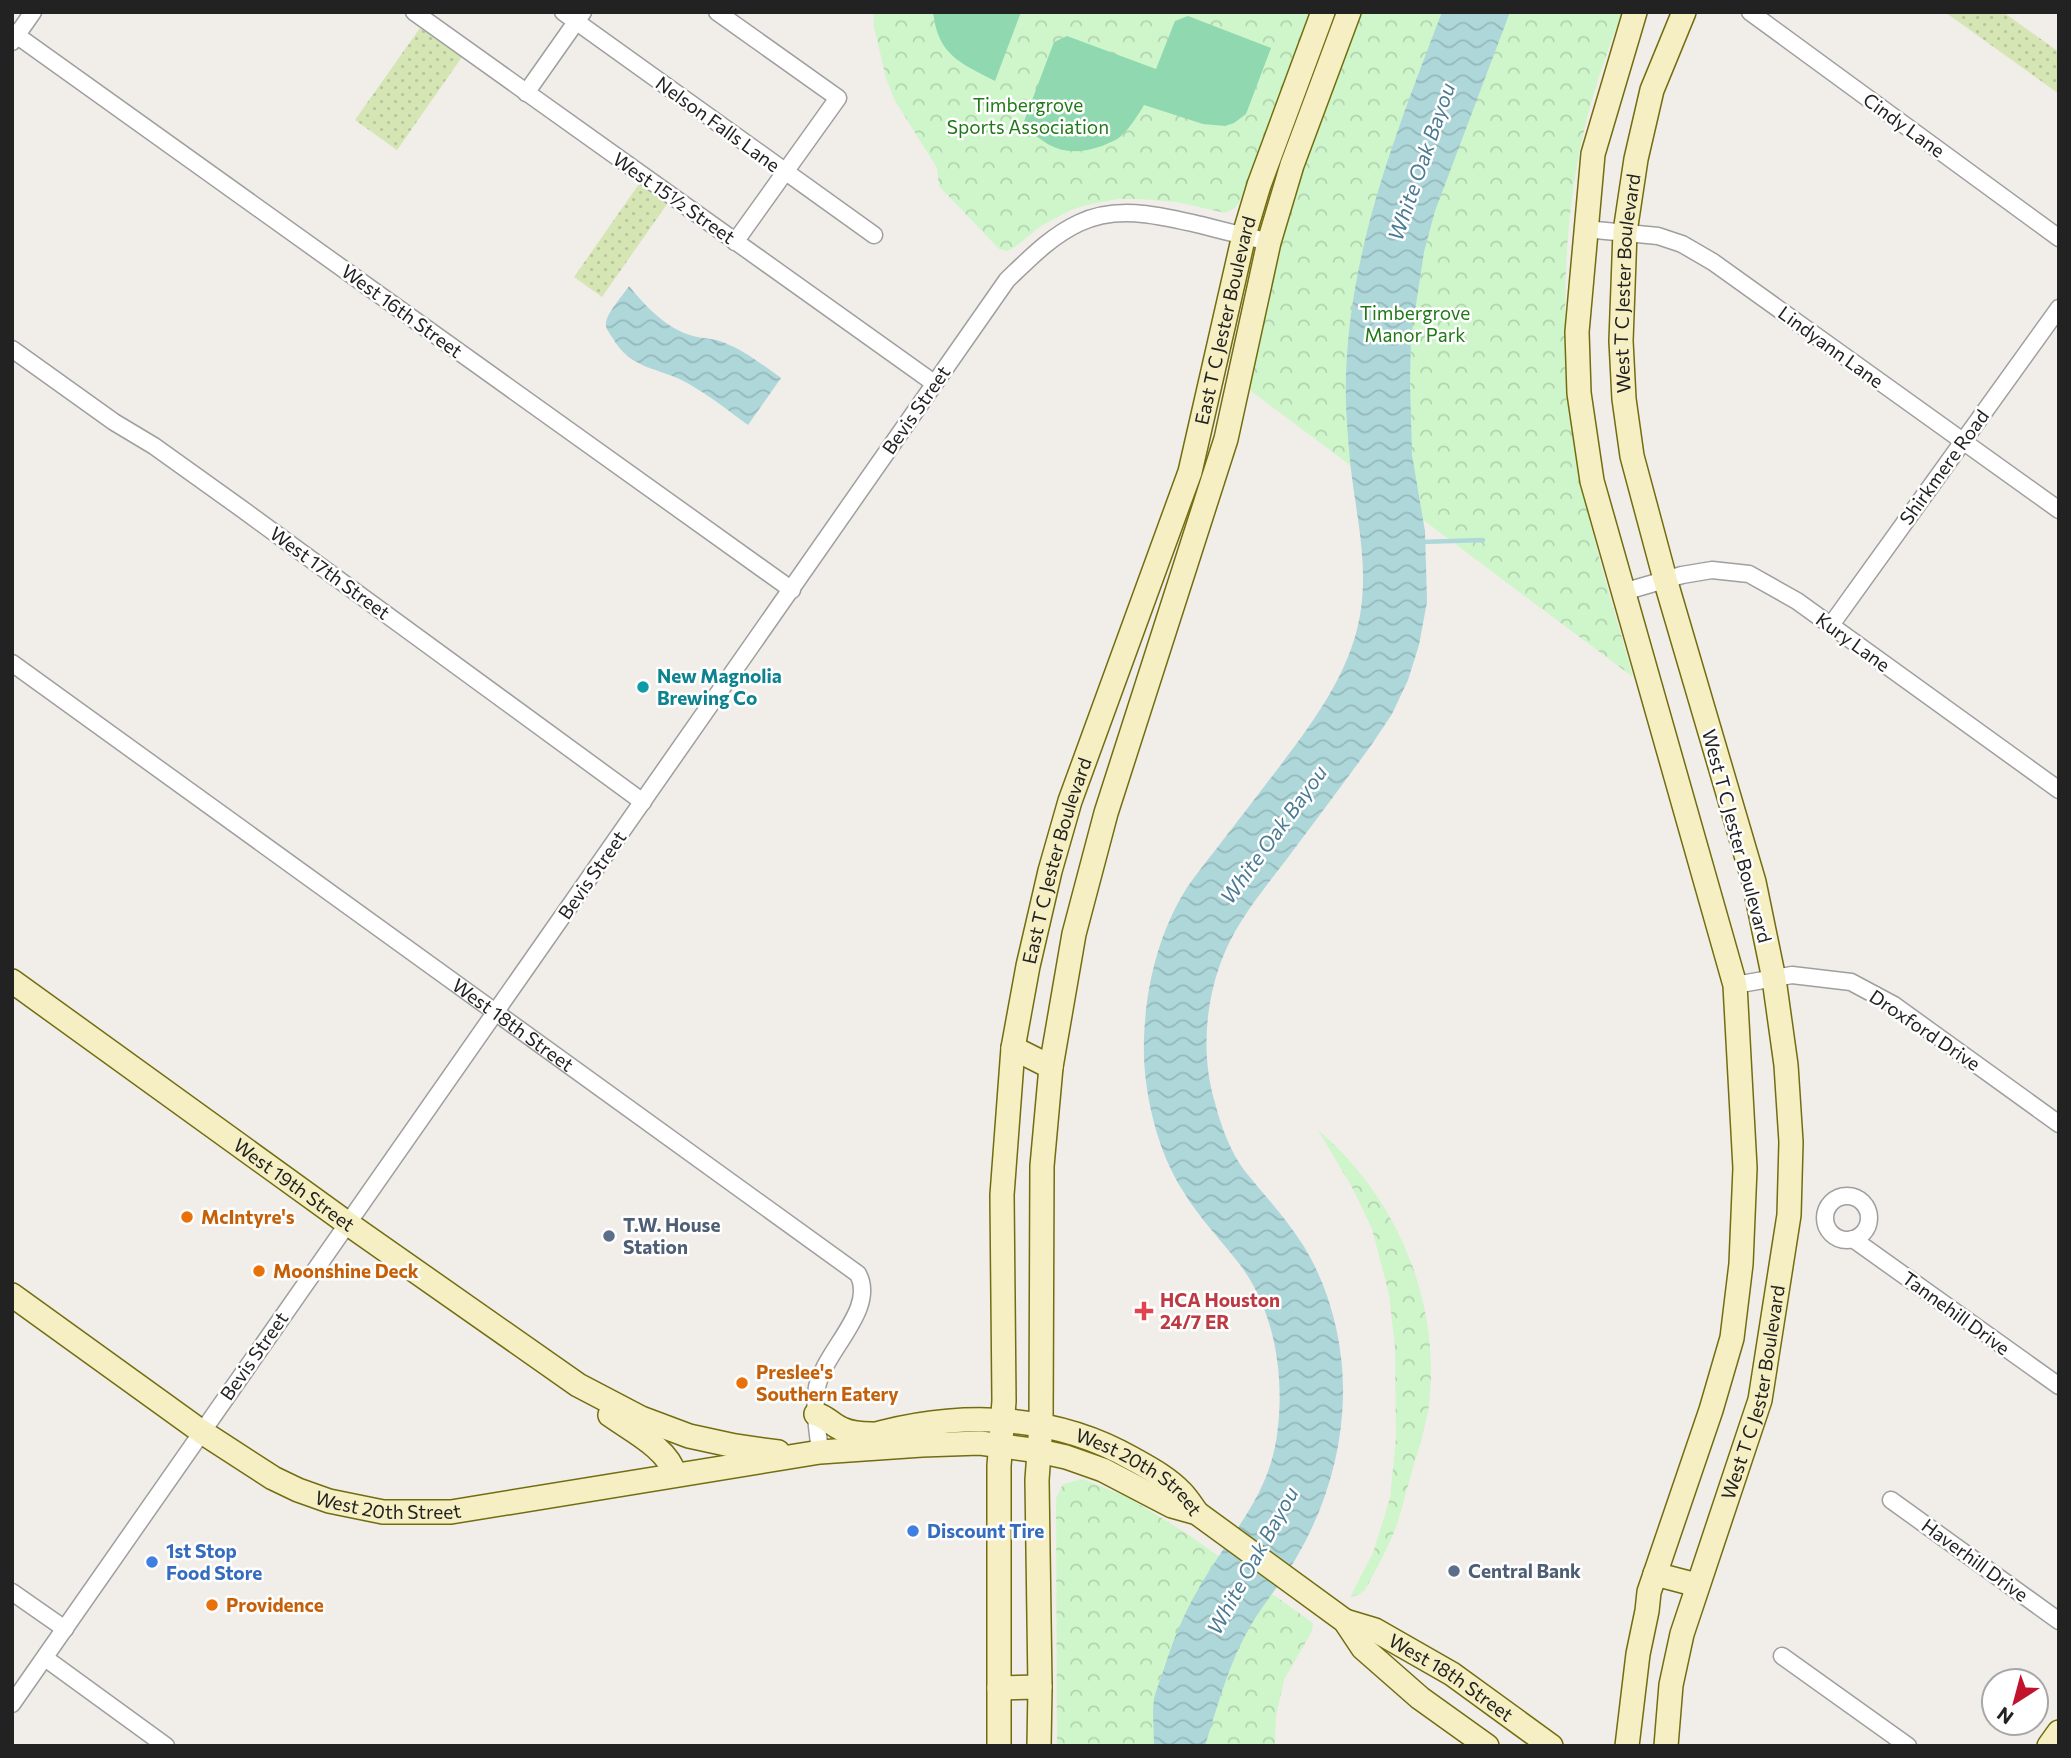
<svg xmlns="http://www.w3.org/2000/svg" width="2071" height="1758" viewBox="0 0 2071 1758" font-family="Commissioner,sans-serif">
<style>
.grass{fill:url(#grass-dots)}
.park{fill:url(#park-crowns)}
.pitch{fill:#8fd8b0}
.water{fill:url(#water-waves)}
.lines{fill:none;stroke-linecap:round;stroke-linejoin:round}
.stream{stroke:#aed7da;stroke-width:4.5}
.street-casing{stroke:#9f9f9f;stroke-width:19}
.secondary-casing{stroke:#726d0f;stroke-width:26}
.street{stroke:#fff;stroke-width:16}
.secondary{stroke:#f5efc3;stroke-width:23}
.culture-dot{fill:#0f9aa8;stroke:#fff;stroke-width:2.5}
.food-dot{fill:#e8710a;stroke:#fff;stroke-width:2.5}
.service-dot{fill:#5c6f8a;stroke:#fff;stroke-width:2.5}
.health-dot{fill:#e0444e;stroke:#fff;stroke-width:2.5}
.shop-dot{fill:#3f7fe0;stroke:#fff;stroke-width:2.5}
.labels{text-anchor:middle;stroke-width:5;stroke-linejoin:round;paint-order:stroke}
.park-label{font-size:19px;fill:#1e7916;stroke:#fff}
.street-label{font-size:19px;fill:#222;stroke:#fff}
.culture-label{font-size:19px;font-weight:bold;fill:#0d838f;stroke:#fff;text-anchor:start}
.food-label{font-size:19px;font-weight:bold;fill:#c56008;stroke:#fff;text-anchor:start}
.service-label{font-size:19px;font-weight:bold;fill:#4e5e75;stroke:#fff;text-anchor:start}
.health-label{font-size:19px;font-weight:bold;fill:#be3a42;stroke:#fff;text-anchor:start}
.shop-label{font-size:19px;font-weight:bold;fill:#366cbe;stroke:#fff;text-anchor:start}
.water-label{font-size:21px;font-style:italic;fill:#4b7a93;stroke:#fff}
</style>
<defs>
<pattern id="grass-dots" width="8" height="8" patternUnits="userSpaceOnUse" patternTransform="scale(1.75)"><rect width="8" height="8" fill="#d5e6b4"/><path d="M2 2h.1M6 6h.1" fill="none" stroke="#b7c59a" stroke-width="1.8" stroke-linecap="round"/></pattern>
<pattern id="park-crowns" width="20" height="18" patternUnits="userSpaceOnUse" patternTransform="scale(1.75)"><rect width="20" height="18" fill="#cff6cb"/><path d="M2 6a3 3 0 1 1 6 0M12 15a3 3 0 1 1 6 0" fill="none" stroke="#b1d3ae"/></pattern>
<pattern id="water-waves" width="16" height="10" patternUnits="userSpaceOnUse" patternTransform="scale(1.75)"><rect width="16" height="10" fill="#aed7da"/><path d="M0 5q4-4 8 0t8 0" fill="none" stroke="#95b8bb"/></pattern>
</defs>
<rect width="100%" height="100%" fill="#f1ede9"/>
<g class="grass">
<polygon points="1945,12 2003,12 2059,52 2059,94"/>
<polygon points="420,28 462,57 397,150 355,120"/>
<polygon points="639,184 667,204 602,297 574,277"/>
</g>
<g class="park">
<polygon points="873,12 1312,12 1243,196 1235,208 1225,213 1177,202 1138,199 1118,199 1086,205 1071,210 1041,226 1015,247 1007,251 999,249 939,186 937,168 894,99 886,78 874,27"/>
<path d="M1359,12H1622C1609,47 1596,82 1587,118C1559,231 1560,352 1579,466C1590,537 1614,607 1633,677L1247,388L1280,230Z"/>
<path d="M1318,1130C1397,1197 1441,1301 1429,1405C1425,1432 1416,1456 1409,1482C1405,1494 1403,1506 1399,1518C1392,1541 1377,1568 1365,1590L1358,1595L1350,1597L1373,1553L1390,1498L1396,1438L1395,1347L1389,1294L1372,1229L1353,1189Z"/>
<polygon points="1083,1479 1129,1498 1189,1535 1313,1623 1312,1631 1284,1680 1276,1716 1275,1746 1057,1746 1056,1498 1063,1484"/>
</g>
<g class="pitch">
<path d="M933,12H1021L995,81C961,63 938,56 933,12Z"/>
<path d="M1188,16L1271,48L1246,114L1234,123L1225,126L1203,124L1144,105C1138,115 1130,128 1121,136C1116,141 1108,143 1102,146C1067,158 1048,149 1023,124L1054,42L1067,36L1156,69L1175,21Z"/>
</g>
<g class="water">
<path d="M1442,12H1510L1435,211L1424,252L1411,338L1410,381L1412,455L1425,531L1427,602L1419,645L1408,680L1392,714L1372,744C1346,780 1319,816 1292,852C1276,874 1257,896 1242,920C1208,972 1197,1043 1215,1103C1221,1126 1230,1151 1244,1170C1264,1195 1286,1218 1303,1245C1330,1288 1344,1344 1343,1395C1342,1454 1325,1509 1295,1560C1281,1583 1264,1603 1251,1625C1229,1662 1218,1705 1205,1746H1154C1154,1731 1152,1713 1154,1699C1156,1690 1160,1680 1163,1672C1172,1642 1184,1613 1200,1586C1232,1531 1272,1493 1278,1427C1284,1372 1274,1311 1241,1266C1222,1241 1199,1218 1183,1191C1156,1149 1142,1087 1144,1038C1146,985 1159,931 1188,886C1197,873 1207,861 1217,848C1238,821 1259,793 1280,766C1310,726 1340,686 1355,637C1374,572 1354,514 1349,450C1347,425 1345,399 1346,375C1350,247 1397,130 1442,12Z"/>
<path d="M629,286C646,307 667,329 693,336C704,339 715,338 725,343C745,351 763,365 781,378L748,425C729,411 710,396 689,384C660,367 631,371 612,337C609,333 605,327 606,323C606,314 624,294 629,286Z"/>
</g>
<g class="lines">
<polyline class="stream" points="1421,542 1483,540"/>
<g class="street-casing">
<g id="street">
<polyline points="414,12 934,383"/>
<polyline points="563,12 874,235"/>
<polyline points="717,12 838,98 735,242"/>
<polyline points="1750,12 2059,238"/>
<polyline points="12,32 792,590"/>
<polyline points="12,42 33,12"/>
<polyline points="526,93 583,12"/>
<polyline points="1585,229 1658,236 1682,244 1713,262 2059,510"/>
<polyline points="12,349 114,422 154,446 242,509 643,802"/>
<polyline points="1623,592 1682,575 1712,570 1749,574 1797,601 2059,790"/>
<polyline points="1831,625 2059,308"/>
<path id="s1" d="M12,663L858,1274C877,1309 825,1350 817,1387C813,1408 818,1431 820,1452"/>
<polyline points="1735,985 1792,975 1851,982 1894,1005 2059,1124"/>
<circle cx="1847" cy="1218" r="22"/>
<polyline points="1853,1239 2059,1386"/>
<polyline points="1891,1500 2059,1621"/>
<polyline points="12,1592 65,1629"/>
<polyline points="1782,1656 1908,1746"/>
<polyline points="45,1658 166,1746"/>
<path d="M12,1704L1007,280C1029,259 1051,236 1079,223C1118,204 1161,216 1201,225C1223,231 1246,236 1269,242"/>
</g>
</g>
<g class="secondary-casing">
<g id="secondary">
<path id="s2" d="M12,981L347,1223L578,1385L641,1418L689,1436L735,1446L778,1452"/>
<polyline points="1013,1048 1051,1067"/>
<path id="s3" d="M12,1295L202,1432L273,1478L298,1490L329,1501L383,1512H451L820,1452L922,1445L980,1443L1039,1451L1066,1457L1103,1470L1172,1506L1197,1513L1345,1621L1363,1648L1420,1698L1487,1746"/>
<path d="M816,1414C827,1417 832,1425 842,1429C850,1433 862,1434 872,1434"/>
<path d="M610,1415C631,1430 669,1449 675,1475"/>
<path id="s4" d="M850,1442C943,1411 1046,1409 1133,1459C1149,1468 1168,1478 1181,1492C1187,1498 1192,1506 1197,1513"/>
<polyline points="1655,1574 1697,1585"/>
<path id="s5" d="M1345,1621L1375,1630L1452,1674L1551,1746"/>
<polyline points="999,1688 1040,1687"/>
<path id="s6" d="M999,1746V1466L1004,1401L1002,1195L1013,1048L1028,966L1050,871L1070,801L1190,472L1244,235L1259,185L1323,12"/>
<polyline points="1039,1746 1040,1687 1037,1480 1041,1424 1042,1166 1051,1067 1074,934 1106,813 1226,439 1269,242 1292,165 1349,12"/>
<polyline points="1627,1746 1638,1654 1647,1611 1649,1592 1711,1410 1732,1338 1741,1264 1745,1168 1735,985 1592,481 1579,393 1577,332 1593,154 1635,12"/>
<path id="s7" d="M1666,1746L1671,1685L1682,1634L1760,1400L1789,1215L1791,1142L1786,1065L1774,979L1754,882L1665,579L1632,456L1624,399L1621,341L1625,232L1636,159L1652,90L1684,12"/>
<polyline points="2049,1746 2059,1732"/>
</g>
</g>
<use href="#street" class="street"/>
<use href="#secondary" class="secondary"/>
</g>
<circle class="culture-dot" cx="643" cy="687" r="7"/>
<g class="food-dot">
<circle cx="187" cy="1217" r="7"/>
<circle cx="259" cy="1271" r="7"/>
<circle cx="742" cy="1383" r="7"/>
<circle cx="212" cy="1605" r="7"/>
</g>
<g class="service-dot">
<circle cx="609" cy="1236" r="7"/>
<circle cx="1454" cy="1571" r="7"/>
</g>
<path class="health-dot" d="M1140.5 1300.5h7v7h7v7h-7v7h-7v-7h-7v-7h7z"/>
<g class="shop-dot">
<circle cx="913" cy="1531" r="7"/>
<circle cx="152" cy="1562" r="7"/>
</g>
<g class="labels">
<g class="park-label">
<text x="1028" y="112">Timbergrove<tspan x="1028" dy="22">Sports Association</tspan></text>
<text x="1415" y="320">Timbergrove<tspan x="1415" dy="22">Manor Park</tspan></text>
</g>
<g class="street-label">
<text transform="translate(718 124) rotate(36)" y="7">Nelson Falls Lane</text>
<text transform="translate(1904 125) rotate(36)" y="7">Cindy Lane</text>
<text transform="translate(674 198) rotate(35)" y="7">West 15½ Street</text>
<text dy="7" stroke="none"><textPath href="#s7" startOffset="1500">West T C Jester Boulevard</textPath></text>
<text transform="translate(402 311) rotate(36)" y="7">West 16th Street</text>
<text dy="7" stroke="none"><textPath href="#s6" startOffset="1458">East T C Jester Boulevard</textPath></text>
<text transform="translate(1831 347) rotate(36)" y="7">Lindyann Lane</text>
<text transform="translate(916 410) rotate(-55)" y="7">Bevis Street</text>
<text transform="translate(1944 467) rotate(-54)" y="7">Shirkmere Road</text>
<text transform="translate(330 573) rotate(36)" y="7">West 17th Street</text>
<text transform="translate(1853 642) rotate(36)" y="7">Kury Lane</text>
<text transform="translate(1737 836) rotate(75)" y="7">West T C Jester Boulevard</text>
<text dy="7" stroke="none"><textPath href="#s6" startOffset="891">East T C Jester Boulevard</textPath></text>
<text transform="translate(592 875) rotate(-55)" y="7">Bevis Street</text>
<text dy="7" stroke="none"><textPath href="#s1" startOffset="618">West 18th Street</textPath></text>
<text transform="translate(1925 1030) rotate(34)" y="7">Droxford Drive</text>
<text dy="7" stroke="none"><textPath href="#s2" startOffset="348">West 19th Street</textPath></text>
<text transform="translate(1956 1313) rotate(36)" y="7">Tannehill Drive</text>
<text transform="translate(254 1356) rotate(-55)" y="7">Bevis Street</text>
<text dy="7" stroke="none"><textPath href="#s7" startOffset="366">West T C Jester Boulevard</textPath></text>
<text dy="7" stroke="none"><textPath href="#s4" startOffset="304">West 20th Street</textPath></text>
<text dy="7" stroke="none"><textPath href="#s3" startOffset="439">West 20th Street</textPath></text>
<text transform="translate(1975 1560) rotate(36)" y="7">Haverhill Drive</text>
<text dy="7" stroke="none"><textPath href="#s5" startOffset="121">West 18th Street</textPath></text>
</g>
<g class="culture-label">
<text x="657" y="683">New Magnolia<tspan x="657" dy="22">Brewing Co</tspan></text>
</g>
<g class="food-label">
<text x="201" y="1224">McIntyre's</text>
<text x="273" y="1278">Moonshine Deck</text>
<text x="756" y="1379">Preslee's<tspan x="756" dy="22">Southern Eatery</tspan></text>
<text x="226" y="1612">Providence</text>
</g>
<g class="service-label">
<text x="623" y="1232">T.W. House<tspan x="623" dy="22">Station</tspan></text>
<text x="1468" y="1578">Central Bank</text>
</g>
<g class="health-label">
<text x="1160" y="1307">HCA Houston<tspan x="1160" dy="22">24/7 ER</tspan></text>
</g>
<g class="shop-label">
<text x="927" y="1538">Discount Tire</text>
<text x="166" y="1558">1st Stop<tspan x="166" dy="22">Food Store</tspan></text>
</g>
<g class="water-label">
<text transform="translate(1422 162) rotate(-71)" y="7">White Oak Bayou</text>
<text transform="translate(1274 835) rotate(-54)" y="7">White Oak Bayou</text>
<text transform="translate(1253 1561) rotate(-61)" y="7">White Oak Bayou</text>
</g>
</g>
<rect width="2071" height="1758" fill="none" stroke="#222222" stroke-width="28"/>
<g transform="translate(2015 1702) rotate(216)"><circle r="33" fill="#ffffff" stroke="#a7a7a7" stroke-width="2"/>
<path d="M0-5L12 26L0 18L-12 26Z" fill="#c1122e"/>
<text y="-10" font-size="19" font-weight="bold" text-anchor="middle" fill="#222222">N</text>
</g>
</svg>
